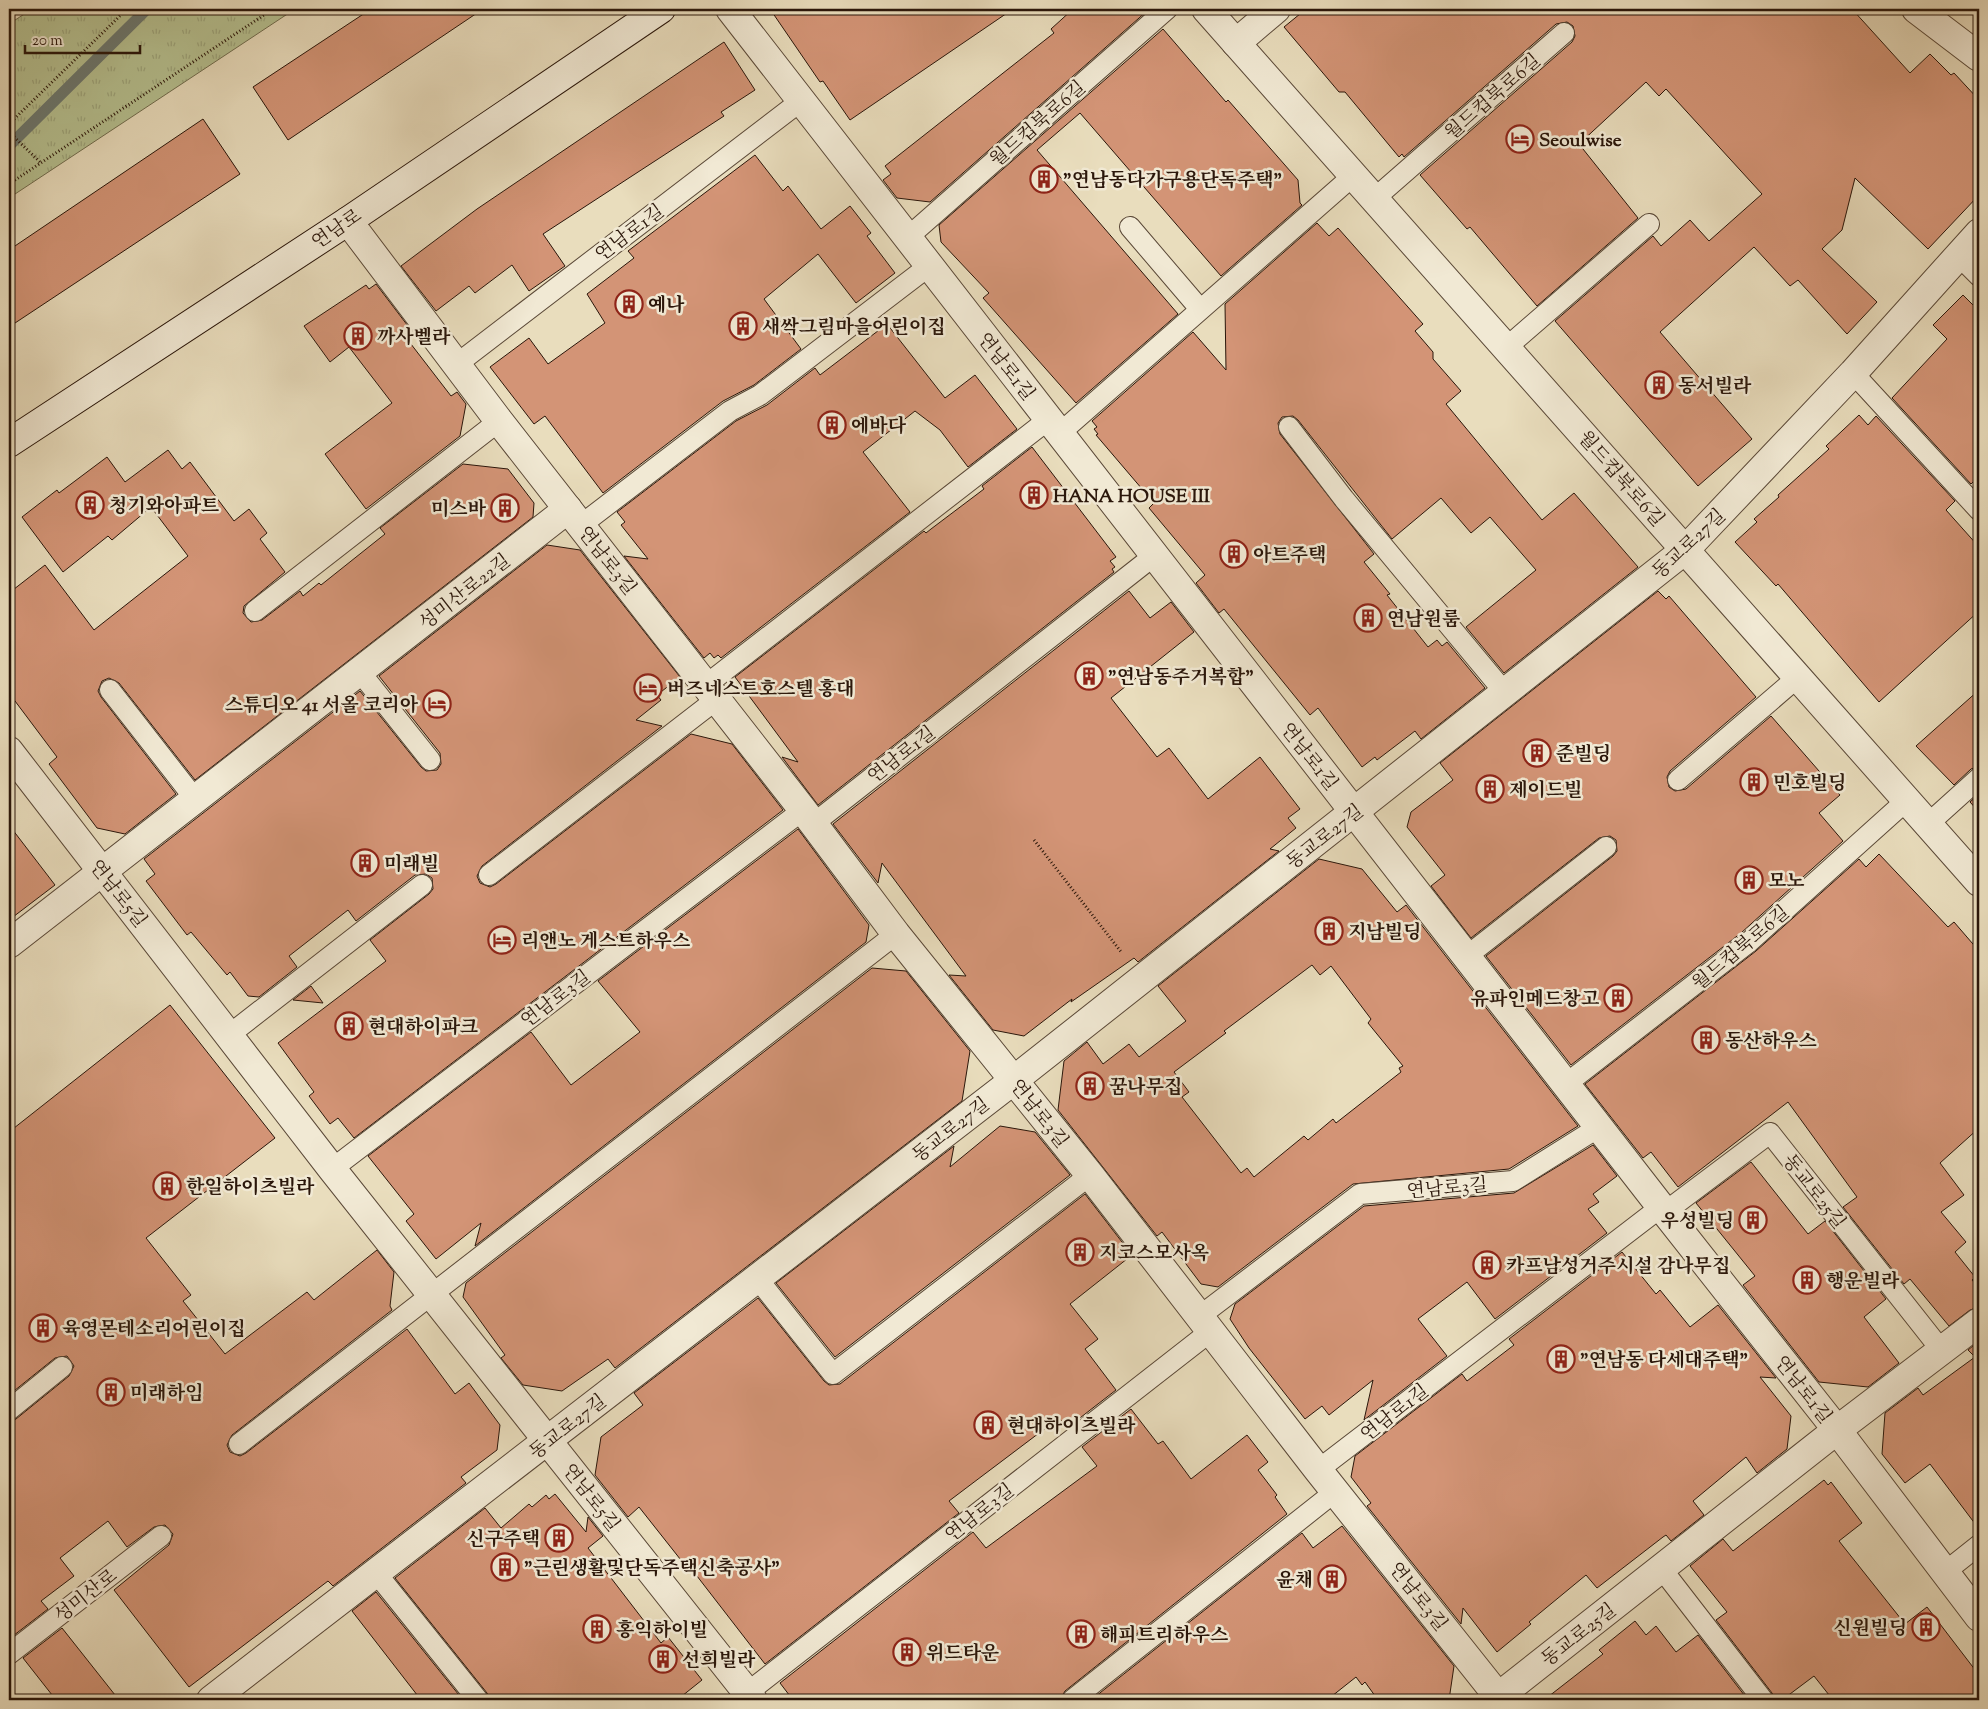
<svg xmlns="http://www.w3.org/2000/svg" width="1988" height="1709" viewBox="0 0 1988 1709" font-family="'Sorts Mill Goudy','Noto Serif KR',serif">
<style>
.park{fill:url(#park-tufts);stroke:#706c4e}
.lines{fill:none;stroke-linecap:round;stroke-linejoin:round}
.stream{stroke:#6c7971;stroke-width:11}
.building{fill:#d39476;stroke:#2a160a;fill-rule:evenodd}
.lane-casing{stroke:#5a4837;stroke-width:22}
.street-casing{stroke:#5a4837;stroke-width:30}
.secondary-casing{stroke:#2a160a;stroke-width:30}
.path{stroke:#2a160a;stroke-width:3;stroke-dasharray:1 2.5;stroke-linecap:butt}
.lane{stroke:#f1e9d4;stroke-width:20}
.street{stroke:#f1e9d4;stroke-width:28}
.secondary{stroke:#f1e9d4;stroke-width:28}
.labels{text-anchor:middle;stroke-width:5;stroke-linejoin:round;paint-order:stroke}
.street-label{font-size:19px;fill:#2a160a;stroke:#f1e9d4}
.poi-label{font-size:19px;font-weight:bold;fill:#2a160a;stroke:#f1e9d4;text-anchor:start}
</style>
<defs>
<pattern id="park-tufts" width="24" height="20" patternUnits="userSpaceOnUse" patternTransform="scale(1.25)"><rect width="24" height="20" fill="#b6c191"/><path d="M3 7l-1-3M5 7V3M7 7l1-3M15 17l-1-3M17 17v-4M19 17l1-3" fill="none" stroke="#9da57c"/></pattern>
</defs>
<rect width="100%" height="100%" fill="#e9ddbd"/>
<filter id="stains"><feTurbulence type="fractalNoise" baseFrequency=".004" numOctaves="4"/><feColorMatrix values="0 0 0 0 .2 0 0 0 0 .09 0 0 0 0 .02 0 0 0 .5 -.17"/></filter>
<radialGradient id="worn" r=".72"><stop offset=".6" stop-color="#630" stop-opacity="0"/><stop offset="1" stop-color="#630" stop-opacity=".3"/></radialGradient>
<polygon class="park" points="32,9 295,9 9,198 9,24"/>
<g class="lines">
<polyline class="stream" points="9,146 147,9"/>
</g>
<g class="building">
<polygon points="371,9 483,9 288,140 253,87"/>
<polygon points="770,9 1013,9 850,120 823,81 820,82"/>
<polygon points="1073,9 1146,9 1147,11 930,202 897,198 883,180 891,174 885,166 1054,33 1051,29"/>
<polygon points="1306,9 1852,9 1910,73 1930,54 1951,75 1954,73 1979,100 1979,195 1928,249 1855,178 1842,230 1822,249 1877,302 1847,334 1798,280 1790,286 1754,247 1660,332 1752,439 1698,486 1555,321 1653,236 1661,246 1690,220 1709,241 1762,194 1666,89 1659,96 1646,82 1579,144 1638,218 1537,306 1470,227 1467,229 1420,175 1572,42 1575,36 1573,26 1567,22 1556,24 1404,157 1402,154 1399,157 1345,92 1339,92 1284,27"/>
<polygon points="1163,29 1226,102 1228,100 1298,180 1300,203 1302,205 1221,276 1080,113 1037,150 1178,314 1076,403 983,298 989,293 941,242 939,225"/>
<polygon points="724,42 755,90 721,112 724,116 543,234 565,266 529,291 512,265 475,293 469,286 436,311 401,266 477,209"/>
<polygon points="203,119 240,174 9,327 9,250"/>
<polygon points="755,155 783,191 788,186 821,229 850,206 871,233 867,236 895,273 856,303 818,254 764,299 801,349 754,385 723,401 603,493 545,416 534,424 490,367 529,338 548,364 605,323 587,294 634,258 628,251"/>
<polygon points="1317,223 1329,236 1338,228 1423,324 1415,331 1433,352 1433,359 1461,391 1446,404 1542,520 1574,493 1638,567 1504,673 1466,627 1536,570 1490,517 1471,533 1441,498 1392,539 1298,420 1293,416 1282,417 1278,423 1280,434 1374,554 1364,562 1390,594 1387,595 1428,647 1437,640 1442,646 1447,642 1485,688 1421,739 1415,731 1377,760 1375,757 1362,767 1318,708 1310,715 1224,609 1219,613 1196,583 1205,575 1149,508 1154,503 1096,435 1098,434 1094,429 1097,427 1092,421 1193,332 1226,370 1225,304"/>
<polygon points="376,284 411,330 404,335 451,396 457,392 466,404 460,436 366,509 325,454 392,403 349,347 330,362 304,326 366,285 369,289"/>
<polygon points="1963,295 1975,307 1979,303 1979,476 1971,484 1892,398 1947,339 1933,325"/>
<polygon points="887,324 945,398 975,375 1017,429 968,467 940,430 915,411 863,452 910,512 721,658 718,655 714,658 710,653 704,658 624,556 648,559 621,525 625,522 617,512 736,421 767,405 815,368 820,375"/>
<polygon points="1859,415 1868,425 1876,416 1955,501 1946,510 1979,547 1979,611 1879,702 1778,584 1776,586 1735,542 1757,522 1754,519 1779,497 1778,495 1829,449 1826,446"/>
<polygon points="1032,447 1116,557 1110,561 1115,567 1112,569 1114,572 818,805 782,757 798,762 735,677 924,531 926,533 931,529 984,489 982,486"/>
<polygon points="168,450 182,469 190,462 234,521 249,509 267,533 260,539 285,572 244,606 243,613 251,622 262,620 300,591 303,596 319,583 321,585 385,534 380,528 463,464 508,469 534,503 533,517 195,780 119,683 109,678 102,681 98,691 101,697 176,794 125,834 97,828 49,764 57,757 9,693 9,593 45,565 94,630 188,556 151,507 112,540 108,536 63,572 22,517 57,490 59,493 107,457 125,482"/>
<polygon points="547,545 580,550 680,677 657,695 661,700 636,720 662,726 482,866 477,876 480,883 490,887 496,884 691,734 732,744 783,810 354,1138 338,1118 330,1124 309,1096 314,1092 278,1043 386,961 370,940 429,894 433,889 432,878 426,874 415,875 356,921 348,910 289,956 297,967 259,997 248,996 230,972 227,975 191,932 187,935 146,881 155,874 144,859 360,691 421,767 426,771 437,770 441,764 440,753 379,676"/>
<polygon points="1129,591 1150,618 1171,602 1194,632 1111,698 1157,757 1169,748 1208,799 1260,757 1300,809 1288,818 1296,828 1270,849 1279,851 1138,962 1134,958 1071,1002 1072,999 1024,1036 993,1030 949,975 966,976 882,863 878,883 833,824"/>
<polygon points="1658,591 1666,599 1669,596 1756,697 1670,771 1667,777 1669,787 1675,791 1686,789 1771,716 1840,795 1819,813 1843,841 1741,933 1571,1065 1486,956 1613,856 1617,851 1616,840 1610,836 1599,838 1471,938 1431,886 1445,875 1407,827 1411,812 1453,780 1440,763"/>
<polygon points="1979,690 1979,766 1971,769 1954,785 1916,746"/>
<polygon points="1979,794 1979,812 1970,802"/>
<polygon points="9,825 55,885 9,920"/>
<polygon points="798,829 869,925 866,942 475,1246 481,1223 436,1259 406,1221 414,1214 368,1156 531,1032 571,1085 640,1032 598,981"/>
<polygon points="1879,854 1948,927 1954,922 1979,951 1979,1128 1940,1163 1964,1195 1941,1212 1966,1242 1955,1252 1975,1277 1972,1280 1979,1288 1979,1307 1970,1310 1949,1326 1910,1279 1904,1284 1843,1207 1857,1197 1788,1102 1678,1187 1651,1152 1643,1158 1585,1084 1756,951 1859,859 1866,867"/>
<path d="M1319,859L1362,869L1397,912L1406,905L1578,1126L1509,1169L1353,1184L1218,1287L1201,1284L1162,1232L1157,1236L1058,1110L1064,1061L1087,1042L1103,1064L1129,1044L1139,1057L1186,1021L1158,986ZM1312,965L1320,975L1331,966L1371,1019L1368,1023L1403,1066L1399,1068L1401,1072L1336,1123L1333,1119L1308,1140L1304,1136L1254,1177L1247,1168L1241,1173L1182,1097L1189,1092L1174,1072L1226,1033L1224,1031Z"/>
<polygon points="872,968 906,971 970,1051 962,1101 615,1368 608,1359 562,1391 523,1385 501,1358 505,1355 463,1297 466,1283"/>
<polygon points="311,986 323,1003 293,1000"/>
<polygon points="170,1005 275,1138 146,1238 191,1295 183,1301 225,1354 307,1292 314,1300 377,1250 394,1272 390,1306 392,1310 232,1435 227,1445 230,1452 240,1456 246,1453 407,1329 455,1394 469,1383 500,1425 497,1450 461,1477 466,1483 333,1586 328,1581 189,1687 114,1590 169,1545 173,1534 165,1525 154,1527 127,1547 108,1521 60,1558 74,1576 41,1601 48,1609 9,1639 9,1422 16,1419 69,1376 74,1366 67,1356 55,1358 9,1395 9,1132"/>
<polygon points="1000,1126 1035,1132 1070,1175 835,1357 776,1283 954,1146 950,1167"/>
<polygon points="1593,1145 1617,1176 1593,1194 1599,1202 1588,1209 1607,1233 1495,1319 1467,1282 1418,1319 1447,1356 1364,1420 1373,1380 1329,1415 1322,1406 1305,1419 1249,1348 1230,1319 1235,1304 1364,1206 1514,1193"/>
<polygon points="1751,1162 1808,1234 1825,1221 1886,1299 1864,1317 1899,1363 1868,1387 1819,1382 1743,1285 1755,1276 1696,1203"/>
<polygon points="1085,1194 1132,1255 1070,1304 1098,1339 1085,1349 1116,1390 1067,1428 1059,1418 949,1501 959,1513 765,1664 690,1567 688,1569 639,1507 628,1517 595,1475 601,1437 643,1405 634,1393 758,1298 824,1381 829,1385 840,1384"/>
<polygon points="1622,1252 1656,1294 1660,1290 1690,1327 1718,1305 1776,1378 1760,1377 1791,1416 1787,1449 1757,1473 1746,1457 1693,1501 1704,1515 1671,1541 1666,1535 1663,1537 1597,1588 1586,1575 1529,1622 1531,1624 1497,1652 1463,1608 1461,1624 1367,1506 1371,1503 1351,1477 1355,1456 1462,1374 1467,1381 1514,1345 1509,1339"/>
<polygon points="1979,1341 1979,1529 1930,1464 1905,1483 1882,1454 1885,1413 1918,1388 1923,1395 1975,1357 1968,1350"/>
<polygon points="1131,1409 1158,1444 1163,1441 1191,1479 1247,1435 1268,1462 1258,1470 1277,1495 1275,1497 1287,1514 1065,1691 1060,1700 793,1700 780,1683 973,1532 986,1548 1097,1466 1082,1447"/>
<polygon points="1824,1480 1828,1485 1831,1482 1862,1523 1839,1541 1905,1624 1927,1607 1979,1675 1979,1700 1833,1700 1814,1676 1782,1700 1775,1700 1772,1693 1716,1620 1727,1612 1690,1566 1723,1539 1733,1551"/>
<polygon points="555,1494 586,1532 588,1517 603,1536 588,1548 661,1643 668,1637 702,1680 677,1700 490,1700 487,1693 395,1578 485,1508 501,1528 529,1504 532,1507 546,1495 549,1499"/>
<polygon points="1342,1526 1454,1666 1449,1700 1378,1700 1365,1682 1362,1685 1356,1677 1327,1700 1091,1700 1302,1533 1313,1548"/>
<polygon points="376,1592 463,1700 421,1700 352,1611"/>
<polygon points="1635,1621 1646,1635 1656,1626 1676,1652 1698,1635 1748,1700 1544,1700 1603,1654 1599,1650"/>
<polygon points="62,1628 119,1700 56,1700 23,1658"/>
</g>
<g class="lines">
<g class="lane-casing">
<g id="lane">
<polyline points="1374,199 1564,33"/>
<polyline points="1130,227 1200,309"/>
<polyline points="907,238 1167,9"/>
<polyline points="1959,256 1979,276"/>
<polyline points="1507,347 1649,224"/>
<polyline points="457,364 802,100"/>
<polyline points="1853,373 1979,510"/>
<polyline points="1289,427 1344,499 1506,694"/>
<polyline points="1060,433 1354,175"/>
<polyline points="581,525 730,411 760,395 929,266"/>
<polyline points="255,611 499,421"/>
<polyline points="360,672 430,760"/>
<polyline points="706,685 1049,419"/>
<polyline points="110,690 195,799"/>
<polyline points="1678,780 1798,677"/>
<polyline points="813,824 1155,555"/>
<polyline points="1928,824 1979,778"/>
<polyline points="489,875 717,699"/>
<polyline points="1467,956 1606,847"/>
<polyline points="229,1035 422,885"/>
<polyline points="1566,1084 1749,942 1907,800"/>
<polyline points="332,1169 803,810"/>
<polyline points="1665,1212 1770,1133 1942,1351"/>
<polyline points="757,1278 833,1374 1090,1175"/>
<polyline points="1200,1316 1360,1194 1513,1181 1599,1127"/>
<polyline points="9,1410 62,1367"/>
<polyline points="239,1444 896,934"/>
<polyline points="1318,1470 1661,1207"/>
<polyline points="1661,1568 1763,1700"/>
<polyline points="1945,1572 1979,1545"/>
<polyline points="377,1574 478,1700"/>
<polyline points="9,1654 161,1536"/>
<polyline points="747,1693 1211,1331"/>
<polyline points="1072,1700 1336,1491"/>
</g>
</g>
<g class="street-casing">
<g id="street">
<polyline points="730,9 1661,1207 1837,1430 1979,1617"/>
<polyline points="1206,9 1979,882"/>
<polyline points="1916,9 1979,57"/>
<polyline points="1236,43 1276,9"/>
<polyline points="348,221 499,421 803,810 896,934 1090,1175 1318,1470 1501,1700"/>
<polyline points="9,751 332,1169 753,1700"/>
<polyline points="9,944 568,509"/>
<polyline points="211,1700 1014,1080 1685,550 1853,373 1979,233"/>
<polyline points="1494,1700 1837,1430 1979,1322"/>
</g>
</g>
<g class="secondary-casing">
<polyline id="secondary" points="9,443 348,221 661,9"/>
</g>
<g class="path">
<polyline points="9,124 127,9"/>
<polyline points="9,132 41,163"/>
<polyline points="9,184 273,9"/>
<polyline points="1034,840 1122,953"/>
</g>
<use href="#lane" class="lane"/>
<use href="#street" class="street"/>
<use href="#secondary" class="secondary"/>
</g>
<defs>
<g id="hotel-ring" transform="scale(1.4375)"><circle r="9.5" fill="#f1e9d4" stroke="#8f2418" stroke-width="1.5"/><path d="M-6-4.5h1.5V1H6V5H4.5V3h-9V5H-6ZM-4 0a1.8 1.8 0 1 1 3.6 0ZM.5 0V-2.5h3Q6-2.5 6 0Z" fill="#8f2418"/></g>
<g id="building-ring" transform="scale(1.4375)"><circle r="9.5" fill="#f1e9d4" stroke="#8f2418" stroke-width="1.5"/><path d="M-4-6H4V6H1V3H-1V6H-4ZM-2.5-4.3h1.7v1.8h-1.7ZM.8-4.3h1.7v1.8H.8ZM-2.5-1h1.7V.8h-1.7ZM.8-1h1.7V.8H.8Z" fill="#8f2418"/></g>
</defs>
<g fill-rule="evenodd">
<use href="#hotel-ring" x="1520" y="139"/>
<use href="#building-ring" x="1044" y="179"/>
<use href="#building-ring" x="629" y="304"/>
<use href="#building-ring" x="743" y="326"/>
<use href="#building-ring" x="358" y="336"/>
<use href="#building-ring" x="1659" y="385"/>
<use href="#building-ring" x="832" y="425"/>
<use href="#building-ring" x="1034" y="495"/>
<use href="#building-ring" x="90" y="505"/>
<use href="#building-ring" x="505" y="508"/>
<use href="#building-ring" x="1234" y="554"/>
<use href="#building-ring" x="1368" y="618"/>
<use href="#building-ring" x="1089" y="676"/>
<use href="#hotel-ring" x="648" y="688"/>
<use href="#hotel-ring" x="437" y="704"/>
<use href="#building-ring" x="1537" y="753"/>
<use href="#building-ring" x="1754" y="782"/>
<use href="#building-ring" x="1490" y="789"/>
<use href="#building-ring" x="365" y="863"/>
<use href="#building-ring" x="1749" y="880"/>
<use href="#building-ring" x="1329" y="931"/>
<use href="#hotel-ring" x="502" y="940"/>
<use href="#building-ring" x="1618" y="998"/>
<use href="#building-ring" x="349" y="1026"/>
<use href="#building-ring" x="1706" y="1040"/>
<use href="#building-ring" x="1090" y="1086"/>
<use href="#building-ring" x="167" y="1186"/>
<use href="#building-ring" x="1753" y="1220"/>
<use href="#building-ring" x="1080" y="1252"/>
<use href="#building-ring" x="1487" y="1265"/>
<use href="#building-ring" x="1807" y="1280"/>
<use href="#building-ring" x="43" y="1328"/>
<use href="#building-ring" x="1561" y="1359"/>
<use href="#building-ring" x="111" y="1392"/>
<use href="#building-ring" x="988" y="1425"/>
<use href="#building-ring" x="559" y="1538"/>
<use href="#building-ring" x="505" y="1567"/>
<use href="#building-ring" x="1332" y="1579"/>
<use href="#building-ring" x="1926" y="1627"/>
<use href="#building-ring" x="597" y="1629"/>
<use href="#building-ring" x="1081" y="1634"/>
<use href="#building-ring" x="907" y="1652"/>
<use href="#building-ring" x="663" y="1659"/>
</g>
<g class="labels">
<g class="street-label">
<text transform="translate(1492 96) rotate(-41)" y="7">월드컵북로6길</text>
<text transform="translate(1037 123) rotate(-41)" y="7">월드컵북로6길</text>
<text transform="translate(336 228) rotate(-34)" y="7">연남로</text>
<text transform="translate(629 232) rotate(-37)" y="7">연남로1길</text>
<text transform="translate(1007 366) rotate(52)" y="7">연남로1길</text>
<text transform="translate(1622 478) rotate(49)" y="7">월드컵북로6길</text>
<text transform="translate(1688 543) rotate(-43)" y="7">동교로27길</text>
<text transform="translate(608 560) rotate(52)" y="7">연남로3길</text>
<text transform="translate(464 591) rotate(-38)" y="7">성미산로22길</text>
<text transform="translate(901 754) rotate(-38)" y="7">연남로1길</text>
<text transform="translate(1310 756) rotate(52)" y="7">연남로1길</text>
<text transform="translate(1324 836) rotate(-38)" y="7">동교로27길</text>
<text transform="translate(119 893) rotate(52)" y="7">연남로5길</text>
<text transform="translate(1740 947) rotate(-40)" y="7">월드컵북로6길</text>
<text transform="translate(555 998) rotate(-37)" y="7">연남로3길</text>
<text transform="translate(1040 1113) rotate(52)" y="7">연남로3길</text>
<text transform="translate(950 1129) rotate(-38)" y="7">동교로27길</text>
<text transform="translate(1447 1187) rotate(-5)" y="7">연남로3길</text>
<text transform="translate(1815 1191) rotate(52)" y="7">동교로25길</text>
<text transform="translate(1804 1389) rotate(52)" y="7">연남로1길</text>
<text transform="translate(1394 1412) rotate(-38)" y="7">연남로1길</text>
<text transform="translate(567 1426) rotate(-38)" y="7">동교로27길</text>
<text transform="translate(592 1497) rotate(52)" y="7">연남로5길</text>
<text transform="translate(979 1512) rotate(-38)" y="7">연남로3길</text>
<text transform="translate(85 1595) rotate(-38)" y="7">성미산로</text>
<text transform="translate(1419 1596) rotate(52)" y="7">연남로3길</text>
<text transform="translate(1578 1634) rotate(-38)" y="7">동교로25길</text>
</g>
<g class="poi-label">
<text x="1539" y="146">Seoulwise</text>
<text x="1063" y="186">"연남동다가구용단독주택"</text>
<text x="648" y="311">예나</text>
<text x="762" y="333">새싹그림마을어린이집</text>
<text x="377" y="343">까사벨라</text>
<text x="1678" y="392">동서빌라</text>
<text x="851" y="432">에바다</text>
<text x="1053" y="502">HANA HOUSE III</text>
<text x="109" y="512">청기와아파트</text>
<text x="486" y="515" text-anchor="end">미스바</text>
<text x="1253" y="561">아트주택</text>
<text x="1387" y="625">연남원룸</text>
<text x="1108" y="683">"연남동주거복합"</text>
<text x="667" y="695">버즈네스트호스텔 홍대</text>
<text x="418" y="711" text-anchor="end">스튜디오 41 서올 코리아</text>
<text x="1556" y="760">준빌딩</text>
<text x="1773" y="789">민호빌딩</text>
<text x="1509" y="796">제이드빌</text>
<text x="384" y="870">미래빌</text>
<text x="1768" y="887">모노</text>
<text x="1348" y="938">지남빌딩</text>
<text x="521" y="947">리앤노 게스트하우스</text>
<text x="1599" y="1005" text-anchor="end">유파인메드창고</text>
<text x="368" y="1033">현대하이파크</text>
<text x="1725" y="1047">동산하우스</text>
<text x="1109" y="1093">꿈나무집</text>
<text x="186" y="1193">한일하이츠빌라</text>
<text x="1734" y="1227" text-anchor="end">우성빌딩</text>
<text x="1099" y="1259">지코스모사옥</text>
<text x="1506" y="1272">카프남성거주시설 감나무집</text>
<text x="1826" y="1287">행운빌라</text>
<text x="62" y="1335">육영몬테소리어린이집</text>
<text x="1580" y="1366">"연남동 다세대주택"</text>
<text x="130" y="1399">미래하임</text>
<text x="1007" y="1432">현대하이츠빌라</text>
<text x="540" y="1545" text-anchor="end">신구주택</text>
<text x="524" y="1574">"근린생활및단독주택신축공사"</text>
<text x="1313" y="1586" text-anchor="end">윤채</text>
<text x="1907" y="1634" text-anchor="end">신원빌딩</text>
<text x="616" y="1636">홍익하이빌</text>
<text x="1100" y="1641">해피트리하우스</text>
<text x="926" y="1659">위드타운</text>
<text x="682" y="1666">선희빌라</text>
</g>
</g>
<rect width="1988" height="1709" fill="none" stroke="#e9ddbd" stroke-width="30"/>
<rect x="10" y="10" width="1968" height="1689" fill="none" stroke="#2a160a" stroke-width="2.5"/>
<rect x="15" y="15" width="1958" height="1679" fill="none" stroke="#2a160a"/>
<path d="M25 45v8h115v-8" fill="none" stroke="#2a160a" stroke-width="2.5"/>
<text x="32" y="45" font-size="15" fill="#2a160a" stroke="#f1e9d4" stroke-width="4" paint-order="stroke">20 m</text>
<rect width="100%" height="100%" filter="url(#stains)"/>
<rect width="100%" height="100%" fill="url(#worn)"/>
</svg>
